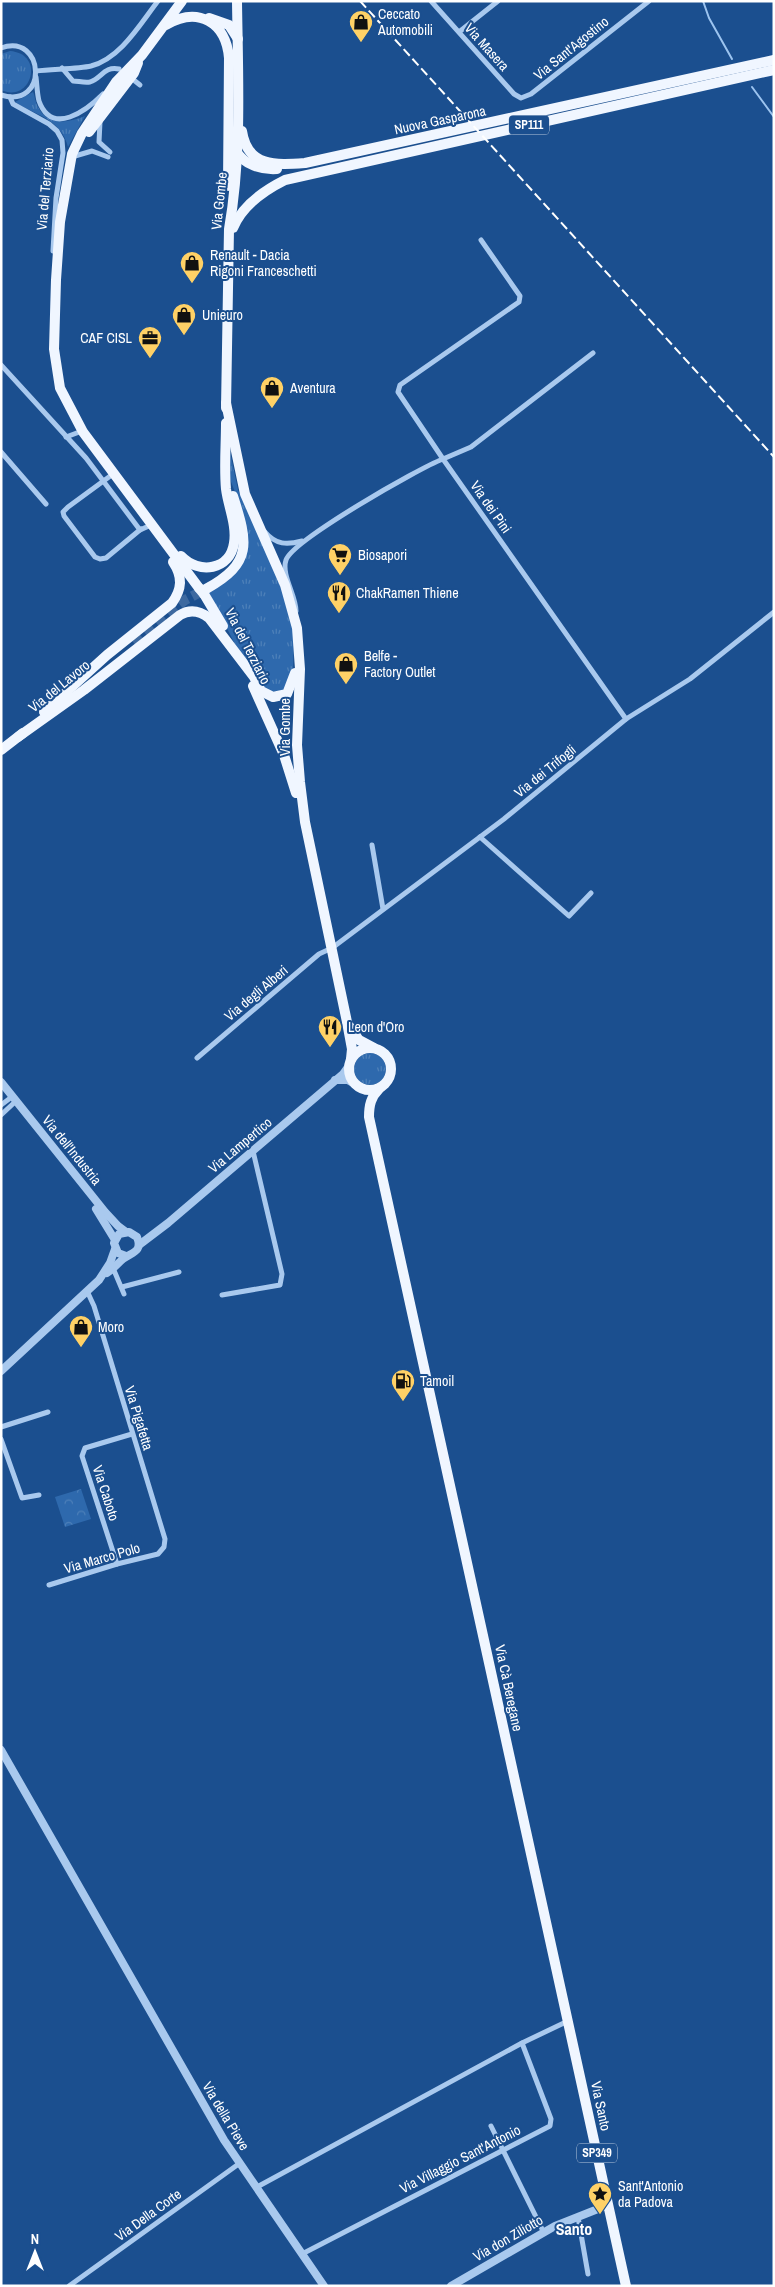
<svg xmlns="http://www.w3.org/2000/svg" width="775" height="2287" viewBox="0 0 775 2287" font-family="'Archivo Narrow',sans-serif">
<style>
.grass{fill:url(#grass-tufts)}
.park{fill:url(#park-crowns)}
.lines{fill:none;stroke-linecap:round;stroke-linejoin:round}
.stream{stroke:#9cc4f0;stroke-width:2}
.primary-tunnel{stroke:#3d69a0;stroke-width:10;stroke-dasharray:10 5;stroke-linecap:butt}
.minor{stroke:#a9c9ee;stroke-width:5}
.tertiary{stroke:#a9c9ee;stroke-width:8}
.primary{stroke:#f0f6ff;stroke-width:10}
.rail{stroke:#fff;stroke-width:2;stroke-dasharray:9 4;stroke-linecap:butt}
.primary-bridge{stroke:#f0f6ff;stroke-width:10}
.labels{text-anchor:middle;stroke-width:4;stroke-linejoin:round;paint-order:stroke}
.shield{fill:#1b4f8f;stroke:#bbcadd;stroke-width:1}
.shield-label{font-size:12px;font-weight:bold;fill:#fff}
.poi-label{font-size:14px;fill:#fff;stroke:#1b4f8f;text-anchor:start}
.street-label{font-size:14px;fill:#fff;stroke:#1b4f8f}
.quarter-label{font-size:16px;font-weight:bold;fill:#fff;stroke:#1b4f8f}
</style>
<defs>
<pattern id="grass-tufts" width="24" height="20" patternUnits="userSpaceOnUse" patternTransform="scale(1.25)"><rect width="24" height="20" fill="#2e69ad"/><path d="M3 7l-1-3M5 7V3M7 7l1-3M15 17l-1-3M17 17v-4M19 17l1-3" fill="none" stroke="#4d80b9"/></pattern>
<pattern id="park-crowns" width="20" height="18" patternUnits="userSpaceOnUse" patternTransform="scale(1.25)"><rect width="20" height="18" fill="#2e69ad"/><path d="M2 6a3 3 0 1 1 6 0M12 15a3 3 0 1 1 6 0" fill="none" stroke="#4d80b9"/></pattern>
</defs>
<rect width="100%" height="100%" fill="#1b4f8f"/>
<g class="grass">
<path d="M10,51C46,54 31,104 1,90V54Z"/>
<path d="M33,92C35,96 35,102 38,107C48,126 68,123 85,116L68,147C61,119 37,116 15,102Z"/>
<polygon points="230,452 238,490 281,582 294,634 293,669 287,688 281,692 267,691 238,650 208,591 240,566 240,505 228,474"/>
<circle cx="370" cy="1069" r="16"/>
</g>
<polygon class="park" points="81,1489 91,1519 65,1527 55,1497"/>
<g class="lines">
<g class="stream">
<polyline points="703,1 709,18 732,59"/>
<polyline points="752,87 774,117"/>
</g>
<polyline class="primary-tunnel" points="133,642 185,600 206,589"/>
<g class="minor">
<polyline points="431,1 514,94 521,98 531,94 649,1"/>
<polyline points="459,32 498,1"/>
<path d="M1,48C45,32 49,110 1,95"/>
<path d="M62,68L73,81C78,81 84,83 90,82C102,78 104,66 119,69"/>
<path d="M36,71C52,69 78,69 91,66C121,58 140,24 158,1"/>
<path d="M36,77C37,85 37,93 39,101C52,137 87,110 103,94"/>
<polyline points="135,81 140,85"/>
<polyline points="10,97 13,104 49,124 57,131 62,140 63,153 56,198 53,251"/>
<polyline points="100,122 99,142 110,152"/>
<polyline points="75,156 92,151 108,157"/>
<polyline points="593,353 471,447 443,459 626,719"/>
<polyline points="1,365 86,458 140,530 151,525"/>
<polyline points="66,437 82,431"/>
<polyline points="1,452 46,504"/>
<polyline points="113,474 68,507 63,512 64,516 95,557 100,559 106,558 141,529"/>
<path d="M265,532C276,545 287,545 302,541"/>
<path d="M296,611C296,595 281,575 286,560C293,540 419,468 443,459L398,392L400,385L519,302L520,296L481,240"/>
<polyline points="480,837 569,916 591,893"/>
<polyline points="372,845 383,909"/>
<polyline points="197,1058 319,954 332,948 504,819 626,719 690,679 774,612"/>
<polyline points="1,1105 9,1099"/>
<polyline points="1,1115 16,1101"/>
<polyline points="113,1268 124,1294"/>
<polyline points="122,1287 179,1272"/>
<polyline points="222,1295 280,1285 282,1274 253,1151"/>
<polyline points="1,1427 48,1412"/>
<polyline points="1,1439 22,1498 39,1495"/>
<polyline points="117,1564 82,1456 85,1448 132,1434"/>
<polyline points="49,1585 117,1564 158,1554 164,1547 165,1539 94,1306 87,1291"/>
<polyline points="491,2126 544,2233"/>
<polyline points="257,2187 522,2043 568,2021"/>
<polyline points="578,2217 588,2274"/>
<polyline points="302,2254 550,2126 551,2119 522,2043"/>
<polyline points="69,2286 240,2163"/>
</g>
<g class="tertiary">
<polyline points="335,1080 348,1080 353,1083"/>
<polyline points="1,1082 105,1212 118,1226 126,1232"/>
<polyline points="96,1209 115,1240"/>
<polyline points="139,1245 168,1223 343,1074 348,1067"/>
<path d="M107,1273C113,1269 118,1263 123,1259C132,1252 143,1252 137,1237L129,1232L119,1234L114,1243L118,1253L126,1256"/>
<polyline points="1,1371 99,1280 110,1263 115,1249"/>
<polyline points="1,1750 224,2140 324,2286"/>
<polyline points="451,2286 555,2226 608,2205"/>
</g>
<g class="primary">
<polyline points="182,1 142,55 116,82 82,133 72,154 60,222 56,280 54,349 60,388 83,432 199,588"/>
<polyline points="209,18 229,25 238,39"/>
<path d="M166,25C198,6 226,22 229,58L228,186"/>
<path d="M242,131C247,167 276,165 305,163L774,60"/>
<polyline points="89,132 134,73 138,63"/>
<path d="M236,151C244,165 262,170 277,169"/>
<path d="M233,228C242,206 263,191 285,180L774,70"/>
<polyline points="226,403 245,494 285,585 297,628 300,669 297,745 300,782 305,822 347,1022 352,1049 351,1059"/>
<path d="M226,408L229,229C242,155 238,77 237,1"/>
<path d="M181,556C199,575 230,570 234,543C237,525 228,506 226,489C224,468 226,445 226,423"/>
<path d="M206,589C253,563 248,543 233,496"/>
<polyline points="204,594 223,626"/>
<polyline points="253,686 284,755 296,793"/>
<path d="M44,712L107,655L172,603C182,589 183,577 173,562"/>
<path d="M18,737L84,690L180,615C190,609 200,611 209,618L254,677L261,691L273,697L287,694L295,673"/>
<polyline points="1,750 23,733"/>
<polyline points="350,1027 359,1040 374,1048"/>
<circle cx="370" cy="1069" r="21"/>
<path d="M379,1089C371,1097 369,1105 369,1117L626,2286"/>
</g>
<polyline class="rail" points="360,1 774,457"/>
<polyline class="primary-bridge" points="199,588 204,594"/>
</g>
<defs>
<g id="shop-pin" transform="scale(1.25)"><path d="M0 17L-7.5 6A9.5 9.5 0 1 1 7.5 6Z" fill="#ffd166" stroke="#1b4f8f"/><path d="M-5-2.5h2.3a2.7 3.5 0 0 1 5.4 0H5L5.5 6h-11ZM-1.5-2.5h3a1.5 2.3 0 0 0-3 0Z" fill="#111"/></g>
<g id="office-pin" transform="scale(1.25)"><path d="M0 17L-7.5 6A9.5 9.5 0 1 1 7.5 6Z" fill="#ffd166" stroke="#1b4f8f"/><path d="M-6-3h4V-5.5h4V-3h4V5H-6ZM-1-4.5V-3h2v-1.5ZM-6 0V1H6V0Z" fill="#111"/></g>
<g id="supermarket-pin" transform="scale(1.25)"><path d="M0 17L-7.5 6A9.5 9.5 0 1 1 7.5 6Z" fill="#ffd166" stroke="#1b4f8f"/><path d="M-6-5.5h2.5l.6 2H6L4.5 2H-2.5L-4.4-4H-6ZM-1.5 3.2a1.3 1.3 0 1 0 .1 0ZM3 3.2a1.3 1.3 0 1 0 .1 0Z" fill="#111"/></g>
<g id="restaurant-pin" transform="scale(1.25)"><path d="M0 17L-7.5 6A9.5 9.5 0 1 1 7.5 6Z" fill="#ffd166" stroke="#1b4f8f"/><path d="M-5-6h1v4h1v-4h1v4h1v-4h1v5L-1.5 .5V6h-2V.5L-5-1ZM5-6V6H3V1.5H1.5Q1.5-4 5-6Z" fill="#111"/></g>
<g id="fuel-pin" transform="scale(1.25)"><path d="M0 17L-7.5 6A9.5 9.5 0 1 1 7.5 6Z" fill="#ffd166" stroke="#1b4f8f"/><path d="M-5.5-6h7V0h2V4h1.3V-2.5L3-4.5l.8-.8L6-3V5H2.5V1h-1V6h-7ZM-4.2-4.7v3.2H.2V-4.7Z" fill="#111"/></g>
<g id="sight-pin" transform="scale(1.25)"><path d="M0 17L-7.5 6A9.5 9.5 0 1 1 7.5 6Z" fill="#ffd166" stroke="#1b4f8f"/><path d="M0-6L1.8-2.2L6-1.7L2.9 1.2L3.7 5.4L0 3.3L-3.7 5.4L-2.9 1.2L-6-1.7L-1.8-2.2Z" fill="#111"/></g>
</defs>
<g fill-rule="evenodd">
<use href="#shop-pin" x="361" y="22"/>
<use href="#shop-pin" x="192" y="263"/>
<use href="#shop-pin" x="184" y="315"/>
<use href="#office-pin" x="150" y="338"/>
<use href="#shop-pin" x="272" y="388"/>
<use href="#supermarket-pin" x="340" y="555"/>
<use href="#restaurant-pin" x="339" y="593"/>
<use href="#shop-pin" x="346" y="664"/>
<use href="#restaurant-pin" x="330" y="1027"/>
<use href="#shop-pin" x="81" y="1327"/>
<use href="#fuel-pin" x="403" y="1381"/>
<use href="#sight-pin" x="600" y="2194"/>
</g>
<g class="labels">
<g class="shield">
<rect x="509" y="115.5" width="40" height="19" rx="4"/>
<rect x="577" y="2143.5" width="40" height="19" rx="4"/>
</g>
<g class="shield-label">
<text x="529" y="129">SP111</text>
<text x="597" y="2157">SP349</text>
</g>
<g class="poi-label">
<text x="378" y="19">Ceccato<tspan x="378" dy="16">Automobili</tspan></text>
<text x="210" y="260">Renault - Dacia<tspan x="210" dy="16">Rigoni Franceschetti</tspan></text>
<text x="202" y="320">Unieuro</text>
<text x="132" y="343" text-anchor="end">CAF CISL</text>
<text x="290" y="393">Aventura</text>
<text x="358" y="560">Biosapori</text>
<text x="356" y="598">ChakRamen Thiene</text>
<text x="364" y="661">Belfe -<tspan x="364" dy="16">Factory Outlet</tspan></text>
<text x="348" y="1032">Leon d'Oro</text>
<text x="98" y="1332">Moro</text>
<text x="420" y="1386">Tamoil</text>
<text x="618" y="2191">Sant'Antonio<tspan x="618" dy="16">da Padova</tspan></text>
</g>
<g class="street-label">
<text transform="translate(487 47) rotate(48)" y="5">Via Masera</text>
<text transform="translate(571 48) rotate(-39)" y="5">Via Sant'Agostino</text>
<text transform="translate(440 120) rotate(-12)" y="5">Nuova Gasparona</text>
<text transform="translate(45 189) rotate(-85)" y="5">Via del Terziario</text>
<text transform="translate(219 201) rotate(-84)" y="5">Via Gombe</text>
<text transform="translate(491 507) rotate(55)" y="5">Via dei Pini</text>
<text transform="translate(248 646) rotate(63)" y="5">Via del Terziario</text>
<text transform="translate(59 686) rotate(-39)" y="5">Via del Lavoro</text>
<text transform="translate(285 727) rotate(-90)" y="5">Via Gombe</text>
<text transform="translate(545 771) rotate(-39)" y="5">Via dei Trifogli</text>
<text transform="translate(256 993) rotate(-40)" y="5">Via degli Alberi</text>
<text transform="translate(240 1145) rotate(-40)" y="5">Via Lampertico</text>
<text transform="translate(72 1150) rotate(51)" y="5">Via dell'Industria</text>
<text transform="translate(139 1418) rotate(73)" y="5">Via Pigafetta</text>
<text transform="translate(106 1493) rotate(72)" y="5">Via Caboto</text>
<text transform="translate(102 1558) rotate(-16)" y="5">Via Marco Polo</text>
<text transform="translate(509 1688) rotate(78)" y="5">Via Cà Beregane</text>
<text transform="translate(601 2106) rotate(78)" y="5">Via Santo</text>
<text transform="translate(226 2116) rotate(59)" y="5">Via della Pieve</text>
<text transform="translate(460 2159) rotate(-27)" y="5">Via Villaggio Sant'Antonio</text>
<text transform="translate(148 2215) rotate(-36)" y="5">Via Della Corte</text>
<text transform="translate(508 2238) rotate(-30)" y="5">Via don Ziliotto</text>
</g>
<g class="quarter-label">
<text x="574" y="2235">Santo</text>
</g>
</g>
<rect width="775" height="2287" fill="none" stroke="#ffffff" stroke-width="5"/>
<g transform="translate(35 2252)" stroke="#1b4f8f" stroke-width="4" paint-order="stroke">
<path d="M0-4L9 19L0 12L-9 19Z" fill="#ffffff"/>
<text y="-8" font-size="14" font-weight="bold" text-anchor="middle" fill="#ffffff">N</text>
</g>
</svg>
